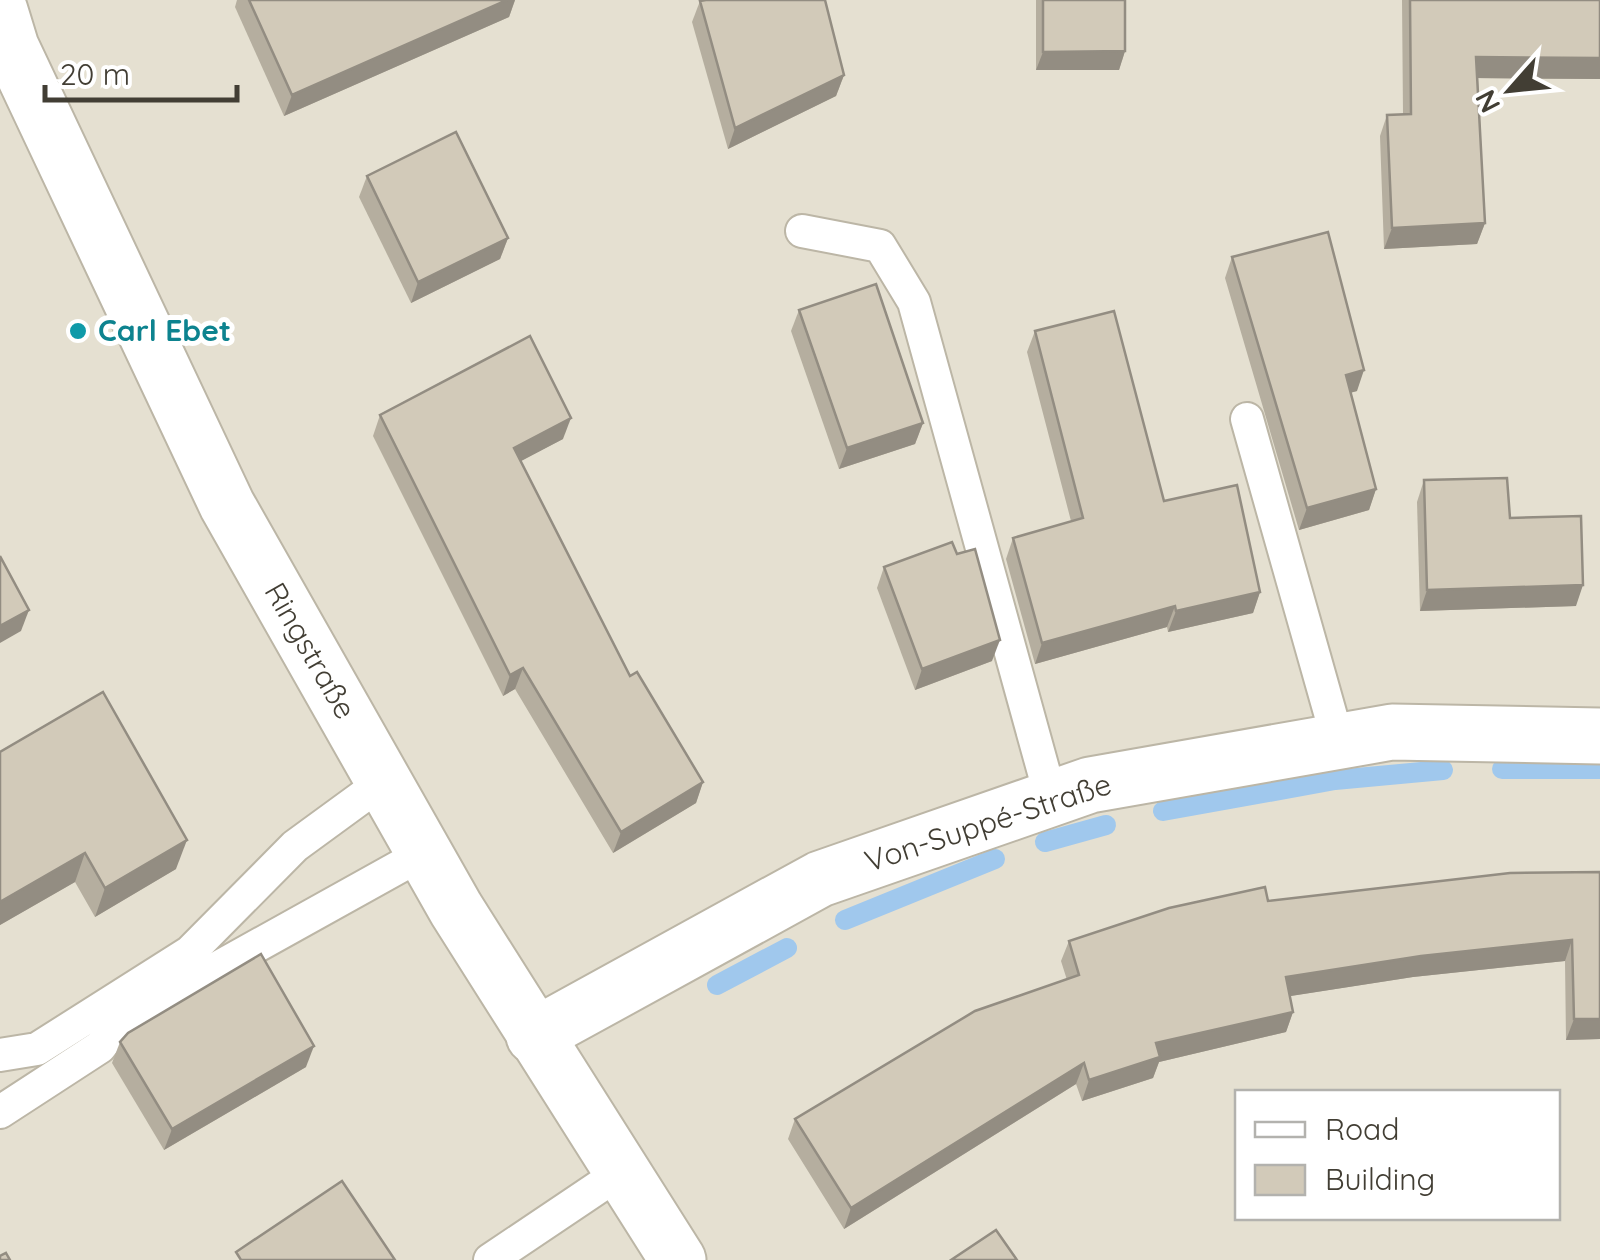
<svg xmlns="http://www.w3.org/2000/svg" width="1600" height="1260" viewBox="0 0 1600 1260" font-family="Quicksand,sans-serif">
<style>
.residential{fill:#e5e0d1;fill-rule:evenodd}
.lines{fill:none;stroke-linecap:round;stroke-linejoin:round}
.stream{stroke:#a0c8ed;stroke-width:20}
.service-casing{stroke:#bcb6a6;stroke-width:36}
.minor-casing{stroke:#bcb6a6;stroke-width:59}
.service{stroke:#fff;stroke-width:32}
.minor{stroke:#fff;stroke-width:55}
.wall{fill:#b5ae9f}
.shaded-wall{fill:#938d82}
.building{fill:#d2cab9;stroke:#938d82;stroke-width:2.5}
.culture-dot{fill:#0f9aa8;stroke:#fff;stroke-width:4}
.labels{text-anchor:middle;stroke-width:10;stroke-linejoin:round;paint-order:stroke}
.culture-label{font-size:30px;font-weight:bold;fill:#0d838f;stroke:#fff;text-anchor:start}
.street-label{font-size:30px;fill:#423e34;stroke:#fff}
</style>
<rect width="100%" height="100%" fill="#f1eee3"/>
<path class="residential" d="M0,0H1600V1260H0ZM1238,1092H1558V1218H1238Z"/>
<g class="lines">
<g class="stream">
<polyline points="1502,769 1600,769"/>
<polyline points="1163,811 1335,780 1443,770"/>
<polyline points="1045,842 1106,825"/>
<polyline points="845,920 995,859"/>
<polyline points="717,985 787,948"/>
</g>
<g class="service-casing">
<g id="service">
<polyline points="802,231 880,246 914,302 1051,798"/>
<polyline points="1247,419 1338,741"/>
<polyline points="0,1055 37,1049 190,952 295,846 384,781"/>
<polyline points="0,1112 100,1047 110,1034 219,967 424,853"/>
<polyline points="490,1260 621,1172"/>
</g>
</g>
<g class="minor-casing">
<g id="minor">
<polyline points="0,11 11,47 227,505 456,909 678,1260"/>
<polyline points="534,1036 820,879 1090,785 1392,732 1600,736"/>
</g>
</g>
<use href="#service" class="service"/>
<use href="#minor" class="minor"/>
</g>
<g class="wall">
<polygon points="237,0 515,0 509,17 284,116 235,7"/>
<polygon points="1036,0 1125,0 1125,51 1119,70 1036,70"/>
<polygon points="1402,0 1600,0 1600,79 1478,78 1485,223 1477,244 1384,249 1380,136 1387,115 1403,114"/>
<polygon points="700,1 844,75 836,96 728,149 692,22"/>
<polygon points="367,176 508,238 500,259 411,303 359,197"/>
<polygon points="1232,257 1357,391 1350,393 1376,489 1369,510 1299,530 1225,278"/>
<polygon points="799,310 923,423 915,444 839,469 791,331"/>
<polygon points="1035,331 1164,501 1260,592 1253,613 1168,632 1167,627 1035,664 1006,559 1013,538 1071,521 1027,352"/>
<polygon points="380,415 563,439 520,461 630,676 703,782 696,803 613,853 515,689 503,696 373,436"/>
<polygon points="1424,480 1576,606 1420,611 1417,502"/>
<polygon points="957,554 992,661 915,690 877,588 884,567"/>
<polygon points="0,752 176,869 95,917 75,882 0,925"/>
<polygon points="1600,872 1600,1039 1566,1040 1565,961 1413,977 1290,996 1293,1012 1286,1032 1159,1062 1153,1078 1082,1101 1076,1084 844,1229 788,1139 795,1119 1067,980 1061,961 1069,941 1268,901"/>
<polygon points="120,1042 306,1067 164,1150 112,1063"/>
</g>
<g class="shaded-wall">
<polygon points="507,0 515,0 509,17 284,116 292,95"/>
<polygon points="1125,51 1119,70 1036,70 1043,52"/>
<polygon points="1476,57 1600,58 1600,79 1469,78"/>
<polygon points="844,75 836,96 728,149 735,128"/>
<polygon points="1485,223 1477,244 1384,249 1392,228"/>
<polygon points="508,238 500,259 411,303 418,282"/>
<polygon points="1364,370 1357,391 1338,396 1346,375"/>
<polygon points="571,418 563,439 506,469 514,448"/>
<polygon points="923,423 915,444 839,469 847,448"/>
<polygon points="1376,489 1369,510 1299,530 1307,508"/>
<polygon points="1583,585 1576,606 1420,611 1427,590"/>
<polygon points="1260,592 1253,613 1168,632 1176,611"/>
<polygon points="1175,606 1167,627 1035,664 1042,643"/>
<polygon points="29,610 21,631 0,643 0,626"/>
<polygon points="1000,640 992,661 915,690 922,669"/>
<polygon points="523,668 515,689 503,696 510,675"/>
<polygon points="703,782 696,803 613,853 621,832"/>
<polygon points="187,840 176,869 95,917 105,888"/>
<polygon points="85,853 75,882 0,925 0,902"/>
<polygon points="1572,940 1565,961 1413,977 1278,998 1286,977 1421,956"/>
<polygon points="1293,1012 1286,1032 1159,1062 1153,1078 1082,1101 1089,1080 1156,1043"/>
<polygon points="1574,1019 1600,1019 1600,1039 1566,1040"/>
<polygon points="314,1046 306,1067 164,1150 172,1129"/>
<polygon points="1084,1063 1076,1084 844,1229 851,1208"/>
</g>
<g class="building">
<polygon points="249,0 507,0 292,95"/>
<polygon points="706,0 825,0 844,75 735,128 700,1"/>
<polygon points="1043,0 1125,0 1125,51 1043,52"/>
<polygon points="1410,0 1600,0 1600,58 1476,57 1485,223 1392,228 1387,115 1411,114"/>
<polygon points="456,132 508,238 418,282 367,176"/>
<polygon points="1328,232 1364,370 1346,375 1376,489 1307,508 1232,257"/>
<polygon points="876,284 923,423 847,448 799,310"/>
<polygon points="1114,311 1164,501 1237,485 1260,592 1176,611 1175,606 1042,643 1013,538 1083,518 1035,331"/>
<polygon points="530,336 571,418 514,448 630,676 637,672 703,782 621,832 523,668 510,675 380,415"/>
<polygon points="1507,478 1510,518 1581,516 1583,585 1427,590 1424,480"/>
<polygon points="952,542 957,554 975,549 1000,640 922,669 884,567"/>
<polygon points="0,556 29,610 0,626"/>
<polygon points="103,692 187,840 105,888 85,853 0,902 0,752"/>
<polygon points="1600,872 1600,1019 1574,1019 1572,940 1421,956 1286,977 1293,1012 1156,1043 1160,1057 1089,1080 1084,1063 851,1208 795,1119 975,1011 1079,975 1069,941 1169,908 1265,887 1268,901 1510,873"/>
<polygon points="261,954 314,1046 172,1129 120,1042 128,1033"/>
<polygon points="342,1181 395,1260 241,1260 236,1252"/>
<polygon points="996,1230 1017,1260 951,1260"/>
<polygon points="6,1253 10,1260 0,1260 0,1256"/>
</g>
<circle class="culture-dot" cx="78" cy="331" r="10"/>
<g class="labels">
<g class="culture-label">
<text x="98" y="341">Carl Ebet</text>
</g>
<g class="street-label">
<text transform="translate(310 651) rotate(60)" y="10">Ringstraße</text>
<text transform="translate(988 823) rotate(-18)" y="10">Von-Suppé-Straße</text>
</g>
</g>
<rect x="1235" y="1090" width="325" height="130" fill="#ffffff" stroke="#b3b2ae" stroke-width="2.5"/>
<rect x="1255" y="1122" width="50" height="15" fill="#ffffff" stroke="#b3b2ae" stroke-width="2.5"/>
<text x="1325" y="1140" font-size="30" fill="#423e34">Road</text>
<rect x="1255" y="1165" width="50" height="30" fill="#d2cab9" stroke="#b3b2ae" stroke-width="2.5"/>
<text x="1325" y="1190" font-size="30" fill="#423e34">Building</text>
<g transform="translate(1510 90) rotate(243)" stroke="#ffffff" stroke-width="8" paint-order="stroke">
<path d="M0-8L18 38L0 25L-18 38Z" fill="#423e34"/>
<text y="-15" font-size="28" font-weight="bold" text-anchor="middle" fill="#423e34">N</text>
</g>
<path d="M45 85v15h192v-15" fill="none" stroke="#423e34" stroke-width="5"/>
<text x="60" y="85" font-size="30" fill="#423e34" stroke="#ffffff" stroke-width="8" paint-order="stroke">20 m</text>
</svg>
